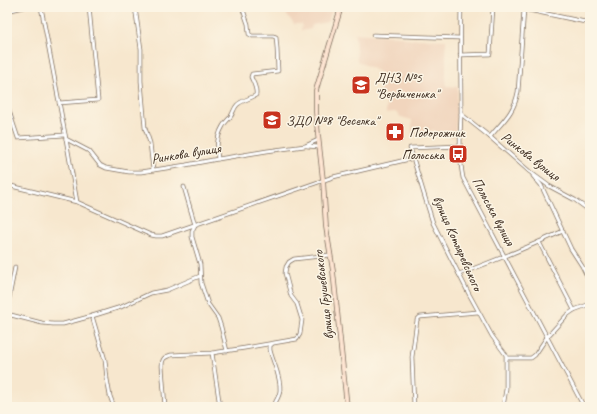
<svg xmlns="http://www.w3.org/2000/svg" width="597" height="414" viewBox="0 0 597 414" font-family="Caveat,sans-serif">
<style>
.built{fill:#f1d5bd}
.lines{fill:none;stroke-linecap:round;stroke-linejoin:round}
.street-casing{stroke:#7d6c5c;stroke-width:4.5}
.secondary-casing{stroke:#7d6c5c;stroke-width:5.5}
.street{stroke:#fff;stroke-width:3}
.secondary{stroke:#fde4d1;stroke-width:4}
.labels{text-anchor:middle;stroke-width:3;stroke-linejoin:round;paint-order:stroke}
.poi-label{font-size:14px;fill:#3b2a1e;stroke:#fcf5e5;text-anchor:start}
.street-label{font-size:14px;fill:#3b2a1e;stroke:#fcf5e5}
</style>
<rect width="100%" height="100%" fill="#fcf5e5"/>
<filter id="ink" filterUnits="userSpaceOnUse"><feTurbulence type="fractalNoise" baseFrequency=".025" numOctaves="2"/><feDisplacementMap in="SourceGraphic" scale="8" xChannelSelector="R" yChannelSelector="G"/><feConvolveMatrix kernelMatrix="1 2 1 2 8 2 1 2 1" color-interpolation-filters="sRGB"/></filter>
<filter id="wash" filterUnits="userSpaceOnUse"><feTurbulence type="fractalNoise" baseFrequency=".012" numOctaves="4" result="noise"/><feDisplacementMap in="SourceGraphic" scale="16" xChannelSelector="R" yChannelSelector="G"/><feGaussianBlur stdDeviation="0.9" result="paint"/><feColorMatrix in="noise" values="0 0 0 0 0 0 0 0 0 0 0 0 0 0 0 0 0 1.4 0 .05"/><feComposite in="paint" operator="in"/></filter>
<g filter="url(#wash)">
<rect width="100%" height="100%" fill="#f7e7ce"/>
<g class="built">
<polygon points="283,7 333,7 328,22 312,25 311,29 301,31 302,24 294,24 283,10"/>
<polygon points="355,33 379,35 400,36 411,40 417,39 446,40 446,86 458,87 455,137 437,136 433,129 429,135 420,135 412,133 412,120 401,117 395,112 386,113 387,96 380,95 379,72 357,61"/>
</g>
</g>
<g filter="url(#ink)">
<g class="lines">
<g class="street-casing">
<g id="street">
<polyline points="41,7 66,139 77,202"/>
<polyline points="135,7 141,49 141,81 145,128 150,143 153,170"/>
<path d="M461,7C460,43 461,79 461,114C460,136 459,157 463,178L584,407"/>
<polyline points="514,7 590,23"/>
<polyline points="7,11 24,7"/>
<polyline points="373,35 460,38"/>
<polyline points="460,55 490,54 493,7"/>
<polyline points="59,103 98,100 89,7"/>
<polyline points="7,105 18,138 65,135"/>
<polyline points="461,114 490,137 530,172 549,186 575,200 590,211"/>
<path d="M490,137C503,121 514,113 518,92L524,9"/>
<polyline points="66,139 89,151 100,165 106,168 129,172 141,172 186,165 218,159 267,151 305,146 318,140"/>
<polyline points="307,146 319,147"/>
<polyline points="460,146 410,148 423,191 433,223 469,294 492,336 506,355 506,389 503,407"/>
<path d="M218,159C216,147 217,136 223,126C225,122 229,119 231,116C233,113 234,108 237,105C242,100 250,99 256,95C257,88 254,84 251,77L252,74L278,71L277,48L276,37L273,36H252L249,34L248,24L242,7"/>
<polyline points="533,176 541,185 571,249 582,266 590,282"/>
<polyline points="7,185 77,202 151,235 156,236 162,236 333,177 414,158"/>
<polyline points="184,187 195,225 192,231 192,237 200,264 201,283 208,304 218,318 221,327 227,351"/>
<polyline points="539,242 574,310"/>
<path d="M459,274C494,261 529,247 563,231"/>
<polyline points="7,308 15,267"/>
<polyline points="7,314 42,323 53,324 63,324 92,316 121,307 151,293 167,290 200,276"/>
<polyline points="92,316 105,360 107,379 110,396 114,407"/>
<path d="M272,344L270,346V350C273,363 281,376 280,390C280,396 275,402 273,407"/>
<polyline points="212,353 220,407"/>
<polyline points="507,358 531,358 535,355 547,337 567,315 574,310 590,304"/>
<path d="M165,407L162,366C162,359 164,357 171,355L212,353L245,348L297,339L300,334L302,320L297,304L291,296L285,273L286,267L289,262L294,259L330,255"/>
<polyline points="414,407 412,357 417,320 420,317 478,312"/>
</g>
</g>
<g class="secondary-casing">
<polyline id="secondary" points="341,7 316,90 316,112 318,135 323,180 326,227 333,271 347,407"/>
</g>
<use href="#street" class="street"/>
<use href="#secondary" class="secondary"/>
</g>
</g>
<defs>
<g id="school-square" transform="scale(1)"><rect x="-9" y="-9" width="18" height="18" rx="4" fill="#c8321e" stroke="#fcf5e5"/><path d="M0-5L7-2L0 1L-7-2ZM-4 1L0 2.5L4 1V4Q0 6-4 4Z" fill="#fff"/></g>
<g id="pharmacy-square" transform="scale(1)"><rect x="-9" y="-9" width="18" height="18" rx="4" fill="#c8321e" stroke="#fcf5e5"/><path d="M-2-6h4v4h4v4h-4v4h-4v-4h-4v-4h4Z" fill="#fff"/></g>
<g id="bus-square" transform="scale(1)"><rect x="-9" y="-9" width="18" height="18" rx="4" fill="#c8321e" stroke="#fcf5e5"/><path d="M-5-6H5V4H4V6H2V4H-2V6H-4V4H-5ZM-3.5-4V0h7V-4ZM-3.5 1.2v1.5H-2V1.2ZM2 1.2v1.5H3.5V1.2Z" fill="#fff"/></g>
</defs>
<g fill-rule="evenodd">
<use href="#school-square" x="361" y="85"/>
<use href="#school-square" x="272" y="120"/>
<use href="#pharmacy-square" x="395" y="132"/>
<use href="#bus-square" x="458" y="154"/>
</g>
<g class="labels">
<g class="poi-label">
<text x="375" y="82">ДНЗ №5<tspan x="375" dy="16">"Вербиченька"</tspan></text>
<text x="286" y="125">ЗДО №8 "Веселка"</text>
<text x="409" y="137">Подорожник</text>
<text x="444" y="159" text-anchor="end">Польська</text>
</g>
<g class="street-label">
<text transform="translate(186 153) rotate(-9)" y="5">Ринкова вулиця</text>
<text transform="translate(531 156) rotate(38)" y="5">Ринкова вулиця</text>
<text transform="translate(494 211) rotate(62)" y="5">Польська вулиця</text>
<text transform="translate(458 243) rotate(66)" y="5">вулиця Котляревського</text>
<text transform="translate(323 295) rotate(-97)" y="5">вулиця Грушевського</text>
</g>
</g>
<rect width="597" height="414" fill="none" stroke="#fcf5e5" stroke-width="24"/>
</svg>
